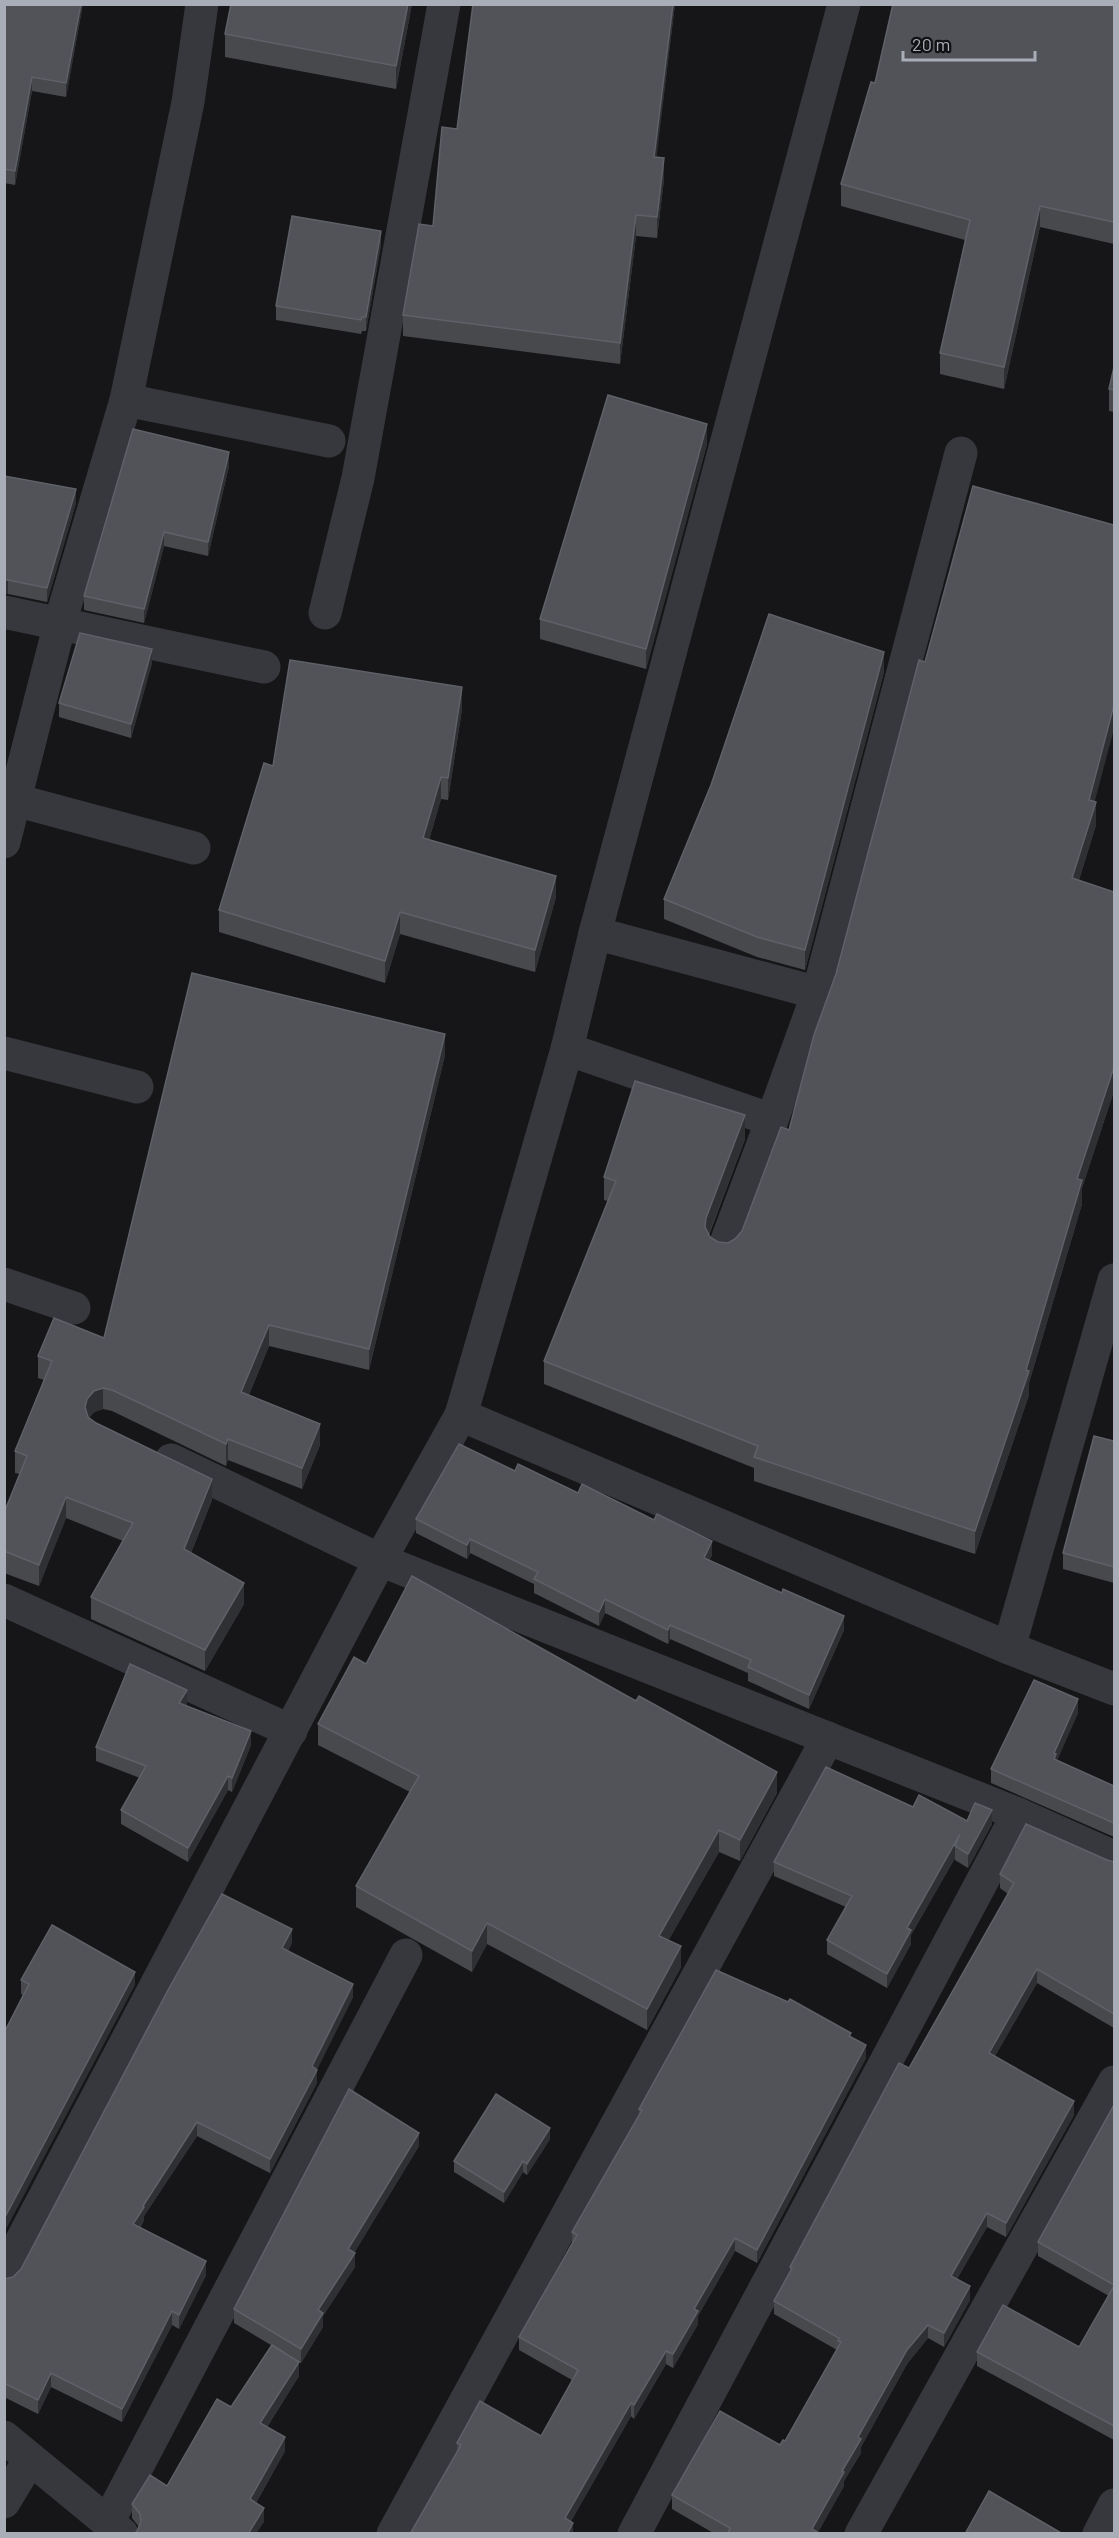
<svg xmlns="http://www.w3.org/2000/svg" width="1119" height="2538" viewBox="0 0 1119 2538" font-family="Barlow,sans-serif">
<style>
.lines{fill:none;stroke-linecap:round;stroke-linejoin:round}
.minor{stroke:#37383d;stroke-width:33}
.wall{fill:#47494d}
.shaded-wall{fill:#2f3033}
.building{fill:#525359;stroke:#5f6168;stroke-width:1.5}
</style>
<rect width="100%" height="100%" fill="#161618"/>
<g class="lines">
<g class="minor">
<polyline points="126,400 329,441"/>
<polyline points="4,612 264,667"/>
<polyline points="325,613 358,478 444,4"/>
<polyline points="4,797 194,848"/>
<polyline points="4,842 60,623 126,400 188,102 202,4"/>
<polyline points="595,933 818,993"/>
<polyline points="567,1049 772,1120 724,1248"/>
<polyline points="4,1053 137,1087"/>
<polyline points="772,1120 818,993 961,453"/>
<polyline points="4,1284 74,1308"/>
<polyline points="461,1415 1009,1648 1114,1689"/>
<polyline points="171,1460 380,1560 1018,1814 1114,1857"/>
<polyline points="4,1600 291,1731"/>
<polyline points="1009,1648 1114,1280"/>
<polyline points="4,2274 380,1560 461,1415 567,1049 595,933 844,4"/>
<polyline points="4,2437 122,2534"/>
<polyline points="4,2502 30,2459"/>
<polyline points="108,2522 406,1955"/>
<polyline points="393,2534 828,1738"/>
<polyline points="634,2534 1018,1814"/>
<polyline points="861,2534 1114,2082"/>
<polyline points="1099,2534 1114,2505"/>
</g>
</g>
<g class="wall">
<polygon points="4,4 83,4 66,97 32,91 15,185 4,183"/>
<polygon points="412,4 396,89 225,57 225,34"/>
<polygon points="473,4 675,4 656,157 664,179 657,238 636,236 620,364 403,336 403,315 433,226 457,129"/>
<polygon points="1114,4 1114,244 1040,227 1004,389 940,374 940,353 965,240 841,206 841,184 875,83"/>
<polygon points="381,245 366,331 362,331 361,334 276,320 276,306"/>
<polygon points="1114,367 1114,412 1109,411 1109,389"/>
<polygon points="707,444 646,669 540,639 540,619"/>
<polygon points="229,466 208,556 164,546 144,623 84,610 84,596"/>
<polygon points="4,476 76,503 47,602 8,594 4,594"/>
<polygon points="152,663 131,738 59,717 59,703"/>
<polygon points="884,672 805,970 757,957 664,919 664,899"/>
<polygon points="462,709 448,800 441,799 429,840 556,897 535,972 400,934 385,983 219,932 219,910 273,766"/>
<polygon points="1095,801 1096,825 1079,880 1114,892 1114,1091 1082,1188 1082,1204 1029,1383 1029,1395 975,1554 754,1481 754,1468 544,1384 544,1361 608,1201 604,1200 604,1177 745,1139 709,1235 710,1237 718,1242 728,1243 735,1239 742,1231 789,1130"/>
<polygon points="445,1055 369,1370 269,1346 249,1395 320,1445 302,1489 228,1460 226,1466 112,1411 103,1409 94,1412 89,1418 96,1423 212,1500 191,1553 244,1604 205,1671 91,1619 91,1597 123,1541 66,1518 39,1586 4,1573 4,1513 20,1474 15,1473 15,1451 44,1380 38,1378 38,1356 104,1338"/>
<polygon points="1114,1441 1114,1583 1063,1569 1063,1553"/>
<polygon points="515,1471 578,1493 712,1555 709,1561 844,1630 809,1709 748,1681 748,1673 670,1639 668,1644 605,1613 599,1626 534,1593 534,1584 470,1553 467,1559 416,1533 416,1519"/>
<polygon points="366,1664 636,1701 777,1793 740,1861 719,1852 668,1941 681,1967 647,2030 487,1944 472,1972 356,1907 356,1886 410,1792 318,1745 318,1724"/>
<polygon points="187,1704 186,1706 251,1745 232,1792 228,1790 188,1862 121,1824 121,1810 140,1778 96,1761 96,1747"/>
<polygon points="1078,1713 1057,1760 1114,1786 1114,1837 991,1783 991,1769"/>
<polygon points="913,1807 967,1821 992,1824 968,1868 955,1860 955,1858 911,1935 911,1944 887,1988 827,1954 827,1940 846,1907 774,1876 774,1862"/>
<polygon points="1107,1860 1114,1862 1114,2028 1037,1983 995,2056 1074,2115 1006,2237 987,2227 957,2279 970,2300 944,2347 928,2338 907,2364 861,2447 861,2453 844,2481 844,2486 817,2534 715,2534 672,2509 672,2495 780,2445 785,2441 837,2350 774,2314 774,2301 790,2272 790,2267 909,2068 1008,1894 1000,1888 1000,1874"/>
<polygon points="292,1943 288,1951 353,1997 317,2069 317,2083 270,2173 197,2136 144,2216 144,2220 140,2228 206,2275 179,2329 172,2325 122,2422 51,2387 38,2414 4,2397 4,2279 13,2277 21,2269"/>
<polygon points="21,1980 135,1985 23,1995 21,1994"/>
<polygon points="851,2036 866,2058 757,2263 735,2251 698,2316 698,2324 673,2368 666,2364 634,2419 631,2416 571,2521 573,2534 457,2452 457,2443 541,2436 572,2380 519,2350 519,2337 572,2244 572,2232 639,2115 639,2109"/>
<polygon points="1114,2105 1114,2440 977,2366 977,2352 1079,2347 1109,2296 1038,2256 1038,2242"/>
<polygon points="550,2139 527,2175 523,2172 504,2203 454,2172 454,2161"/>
<polygon points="419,2146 354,2253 355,2267 323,2316 323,2327 301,2363 295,2360 299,2376 267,2427 285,2451 256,2503 264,2522 137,2531 139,2527 132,2518 132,2504 167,2486 231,2407 271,2345 234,2323 234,2309"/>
</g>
<g class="shaded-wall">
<polygon points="81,4 83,4 66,97 66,83"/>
<polygon points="408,4 412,4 396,89 396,66"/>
<polygon points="673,4 675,4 654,178 654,157"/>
<polygon points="32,77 32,91 15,185 15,171"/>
<polygon points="664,158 664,179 657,238 657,217"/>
<polygon points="1040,206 1040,227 1004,389 1004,367"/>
<polygon points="636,215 636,236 620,364 620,343"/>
<polygon points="381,231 381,245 366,331 366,317"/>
<polygon points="707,424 707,444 646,669 646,649"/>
<polygon points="229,452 229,466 208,556 208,542"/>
<polygon points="76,489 76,503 47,602 47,588"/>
<polygon points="164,532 164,546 144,623 144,609"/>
<rect x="4" y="580" width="4" height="14"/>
<polygon points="152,649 152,663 131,738 131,724"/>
<polygon points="884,652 884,672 805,970 805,950"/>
<polygon points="462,687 462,709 448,800 448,778"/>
<polygon points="1114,705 1114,729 1089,823 1089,800"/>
<polygon points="441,777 441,799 423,859 423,838"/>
<polygon points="1096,802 1096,825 1072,901 1072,878"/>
<polygon points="556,876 556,897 535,972 535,950"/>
<polygon points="400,912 400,934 385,983 385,961"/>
<polygon points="445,1034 445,1055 369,1370 369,1349"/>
<polygon points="1114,1067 1114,1091 1082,1188 1082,1204 1029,1383 1029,1395 975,1554 975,1531 1026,1370 1077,1179"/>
<polygon points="745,1115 745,1139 706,1241 705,1227 706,1218"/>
<polygon points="269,1325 269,1346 241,1414 241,1392"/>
<polygon points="103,1388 103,1409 94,1412 87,1420 85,1407 87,1399 94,1391"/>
<polygon points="320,1424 320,1445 302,1489 302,1468"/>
<polygon points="228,1439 228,1460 226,1466 226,1444"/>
<polygon points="212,1479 212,1500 184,1571 184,1549"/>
<polygon points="66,1497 66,1518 39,1586 39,1565"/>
<polygon points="470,1539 470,1553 467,1559 467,1545"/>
<polygon points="712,1541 712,1555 704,1572 704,1558"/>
<polygon points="244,1583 244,1604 205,1671 205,1650"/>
<polygon points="605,1599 605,1613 599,1626 599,1612"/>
<polygon points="844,1616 844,1630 809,1709 809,1695"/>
<polygon points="670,1625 670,1639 668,1644 668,1630"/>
<polygon points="187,1690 187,1704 179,1717 179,1703"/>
<polygon points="1078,1699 1078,1713 1056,1763 1054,1773 1054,1753"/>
<polygon points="251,1731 251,1745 232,1792 232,1778"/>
<polygon points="777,1772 777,1793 740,1861 740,1840"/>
<polygon points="228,1776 228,1790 188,1862 188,1848"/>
<polygon points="992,1810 992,1824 968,1868 968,1854"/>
<polygon points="719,1830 719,1852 659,1957 659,1936"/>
<polygon points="960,1834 955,1846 955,1858 911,1935 911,1944 887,1988 887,1974 907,1928"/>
<polygon points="487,1923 487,1944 472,1972 472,1951"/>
<polygon points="292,1929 292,1943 282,1962 282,1948"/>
<polygon points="681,1946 681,1967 647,2030 647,2009"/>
<polygon points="1037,1969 1037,1983 989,2067 989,2053"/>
<polygon points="135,1972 135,1985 4,2233 4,2219"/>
<polygon points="353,1984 353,1997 312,2080 312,2066"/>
<polygon points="866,2045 866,2058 757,2263 757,2250"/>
<polygon points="317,2070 317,2083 270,2173 270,2159"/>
<polygon points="1074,2101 1074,2115 1006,2237 1006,2223"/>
<polygon points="197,2122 197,2136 144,2216 144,2220 133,2238 133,2224 143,2206"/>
<polygon points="550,2128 550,2139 527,2175 527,2164"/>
<polygon points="419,2133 419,2146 348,2263 348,2249"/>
<polygon points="523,2161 523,2172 504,2203 504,2192"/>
<polygon points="987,2213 987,2227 951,2289 951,2276"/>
<polygon points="735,2238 735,2251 698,2316 698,2324 673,2368 673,2354 694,2309"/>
<polygon points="355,2253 355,2267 323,2316 323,2327 301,2363 301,2349 318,2310"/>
<polygon points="206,2261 206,2275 179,2329 179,2315"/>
<polygon points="970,2286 970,2300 944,2347 944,2333"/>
<polygon points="172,2311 172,2325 122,2422 122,2409"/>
<polygon points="928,2325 928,2338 907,2364 861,2447 861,2453 844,2481 844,2486 817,2534 812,2534 812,2529 858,2437 907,2350"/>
<polygon points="666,2351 666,2364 634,2419 634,2405"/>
<polygon points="299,2362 299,2376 260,2437 260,2423"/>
<polygon points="51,2373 51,2387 38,2414 38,2400"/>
<polygon points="631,2403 631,2416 565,2532 565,2518"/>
<polygon points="285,2437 285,2451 250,2513 250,2499"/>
<polygon points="264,2508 264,2522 256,2534 248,2534"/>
<polygon points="573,2523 573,2534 567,2534"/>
</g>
<g class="building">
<polygon points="4,4 81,4 66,83 32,77 15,171 4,169"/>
<polygon points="231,4 408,4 396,66 225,34"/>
<polygon points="473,4 673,4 654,157 664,158 657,217 636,215 620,343 403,315 419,224 433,226 442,127 457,129"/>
<polygon points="893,4 1114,4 1114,222 1040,206 1004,367 940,353 970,220 841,184 871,82 875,83"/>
<polygon points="292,216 381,231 366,317 362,317 361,320 276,306"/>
<polygon points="1114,367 1114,390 1109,389"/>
<polygon points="608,395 707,424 646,649 540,619"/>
<polygon points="133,429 229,452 208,542 164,532 144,609 84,596"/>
<polygon points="4,476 76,489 47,588 8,580 4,580"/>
<polygon points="973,486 1114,525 1114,705 1089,800 1096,802 1072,878 1114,892 1114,1067 1077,1179 1082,1180 1026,1370 1029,1371 975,1531 754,1457 758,1446 544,1361 616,1181 604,1177 635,1081 745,1115 706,1218 705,1227 710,1237 718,1242 728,1243 735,1239 742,1231 781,1127 789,1130 814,1035 836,974 919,660 925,662"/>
<polygon points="769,614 884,652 805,950 757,937 664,899 711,785"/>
<polygon points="80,633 152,649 131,724 59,703"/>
<polygon points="290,660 462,687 448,778 441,777 423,838 556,876 535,950 400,912 385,961 219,910 264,763 273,766"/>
<polygon points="192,973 445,1034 369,1349 269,1325 241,1392 320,1424 302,1468 228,1439 226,1444 112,1390 103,1388 94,1391 87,1399 85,1407 88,1417 96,1423 212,1479 184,1549 244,1583 205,1650 91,1597 133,1523 66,1497 39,1565 4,1551 4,1513 27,1456 15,1451 52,1361 38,1356 54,1318 104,1338"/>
<polygon points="1094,1436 1114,1441 1114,1567 1063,1553"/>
<polygon points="459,1444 515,1471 518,1464 578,1493 582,1484 654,1520 657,1514 712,1541 704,1558 782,1593 783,1589 844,1616 809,1695 748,1667 751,1660 670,1625 668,1630 605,1599 599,1612 534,1579 538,1572 470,1539 467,1545 416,1519"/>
<polygon points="412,1576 636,1701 639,1696 777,1772 740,1840 719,1830 659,1936 681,1946 647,2009 487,1923 472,1951 356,1886 419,1776 318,1724 354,1657 366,1664"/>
<polygon points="130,1664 187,1690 179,1703 251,1731 232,1778 228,1776 188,1848 121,1810 146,1766 96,1747"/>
<polygon points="1034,1680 1078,1699 1054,1753 1056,1754 1054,1759 1114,1786 1114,1823 991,1769"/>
<polygon points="826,1767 913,1807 919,1795 967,1821 975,1803 992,1810 968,1854 955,1846 960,1834 907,1928 911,1930 887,1974 827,1940 852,1896 774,1862"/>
<polygon points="1026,1824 1107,1860 1114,1862 1114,2014 1037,1969 989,2053 1074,2101 1006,2223 987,2213 951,2276 970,2286 944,2333 928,2325 907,2350 858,2437 861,2439 842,2471 844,2472 812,2529 817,2532 816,2534 728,2534 730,2528 672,2495 720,2411 780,2445 783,2440 785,2441 841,2342 838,2341 839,2338 774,2301 792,2268 790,2267 899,2063 909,2068 1014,1883 1000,1874"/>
<polygon points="222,1894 292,1929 282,1948 353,1984 312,2066 317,2070 270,2159 197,2122 143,2206 144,2207 133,2224 206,2261 179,2315 172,2311 122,2409 51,2373 38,2400 4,2383 4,2279 13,2277 21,2269 168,1990"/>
<polygon points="52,1925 135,1972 4,2219 4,2033 29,1984 21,1980"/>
<polygon points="716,1970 788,2002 790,1999 851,2033 849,2036 866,2045 757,2250 735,2238 694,2309 698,2311 673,2354 666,2351 634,2405 631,2403 565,2518 573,2523 567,2534 410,2534 461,2445 457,2443 480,2401 541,2436 578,2370 519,2337 577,2235 572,2232 642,2110 639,2109"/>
<polygon points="349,2089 419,2133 348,2249 355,2253 318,2310 323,2313 301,2349 234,2309"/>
<polygon points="496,2094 550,2128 527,2164 523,2161 504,2192 454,2161"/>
<polygon points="1114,2105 1114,2285 1038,2242"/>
<polygon points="1114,2286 1114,2426 977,2352 1003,2305 1079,2347"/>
<polygon points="272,2345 299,2362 260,2423 285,2437 250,2499 264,2508 248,2534 134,2534 137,2531 141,2522 140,2514 132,2504 150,2475 167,2486 217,2399 231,2407"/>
<polygon points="989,2491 1063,2534 965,2534"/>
</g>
<rect width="1119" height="2538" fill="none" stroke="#a8adb8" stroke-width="12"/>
<path d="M903 51v9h132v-9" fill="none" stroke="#a8adb8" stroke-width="3"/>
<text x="912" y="51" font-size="18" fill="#a8adb8" stroke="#111113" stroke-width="4.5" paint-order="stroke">20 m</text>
</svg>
